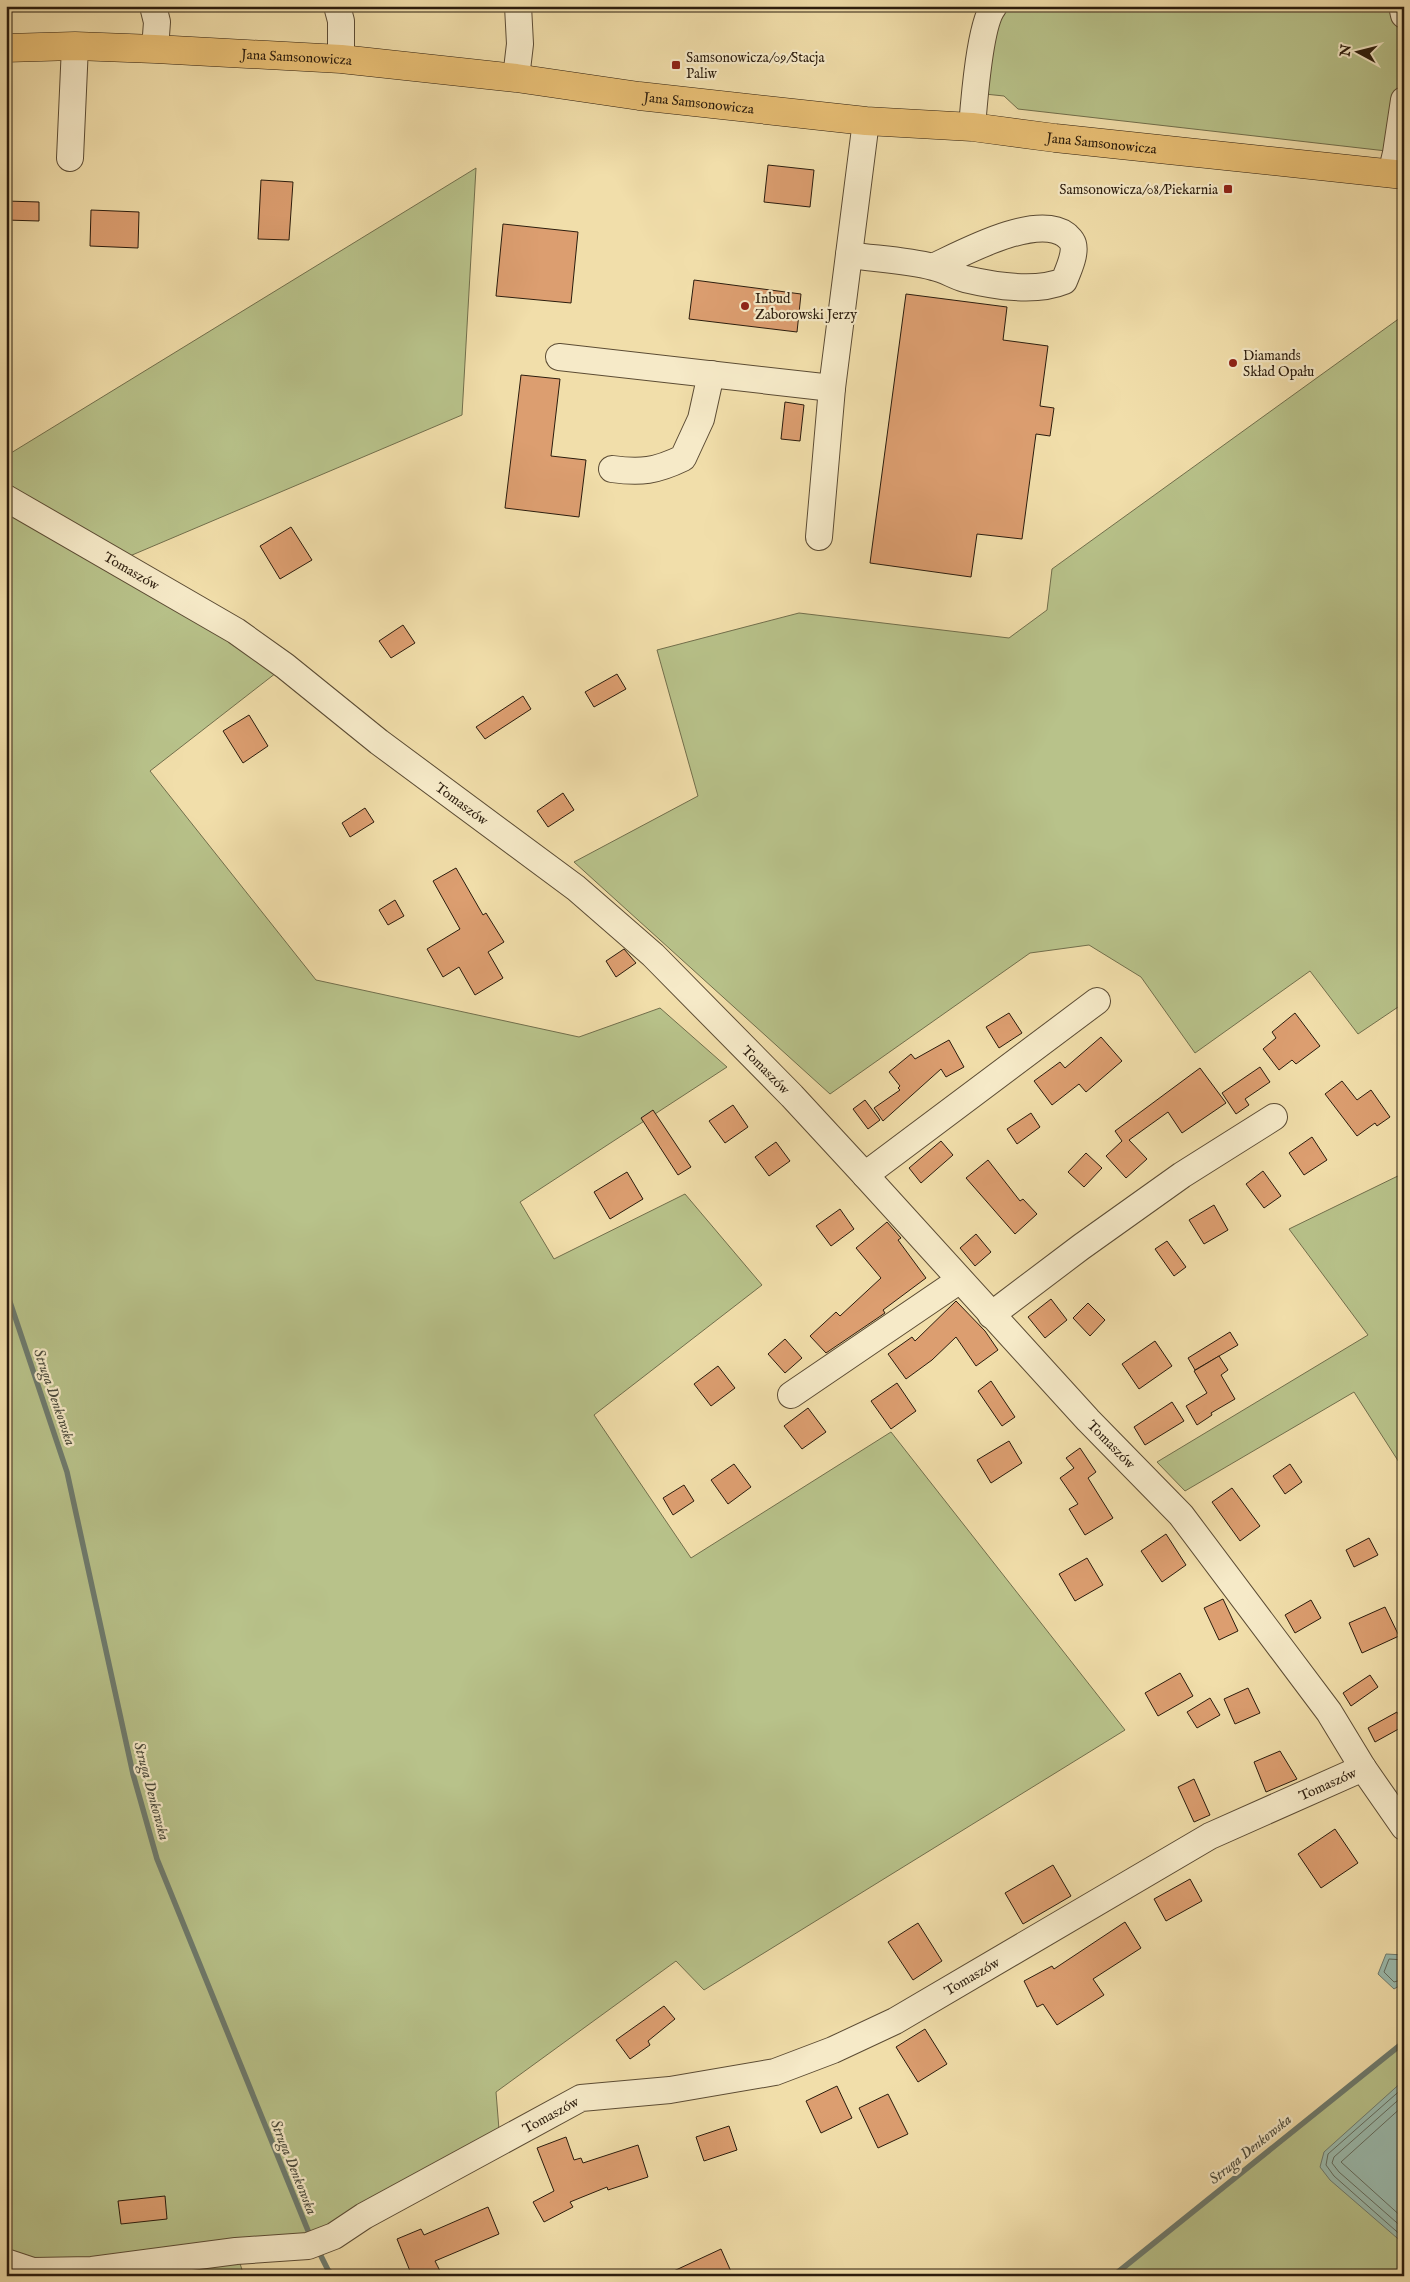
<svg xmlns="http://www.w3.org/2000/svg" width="1410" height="2282" viewBox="0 0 1410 2282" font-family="'IM FELL English',serif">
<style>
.green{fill:#b8c28a;stroke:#726f4c}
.water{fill:#9bbbae;stroke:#6e7b6e}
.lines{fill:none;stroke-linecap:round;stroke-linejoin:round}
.shore{stroke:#636c5e;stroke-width:1}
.stream{stroke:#6e7b6e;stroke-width:5.5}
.building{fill:#dc9e70;stroke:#2b1c0d}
.minor-casing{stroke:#5c4c34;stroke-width:28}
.major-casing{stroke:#2b1c0d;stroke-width:29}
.minor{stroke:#f6eac8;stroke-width:26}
.major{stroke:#e8bf75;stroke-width:28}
.poi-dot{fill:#8f2418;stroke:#f6eac8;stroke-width:2}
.labels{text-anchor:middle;stroke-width:4.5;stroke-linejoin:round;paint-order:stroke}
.street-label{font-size:14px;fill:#2b1c0d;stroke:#f6eac8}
.poi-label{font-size:14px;fill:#2b1c0d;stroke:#f6eac8;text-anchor:start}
.water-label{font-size:15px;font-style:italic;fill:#4d4c3d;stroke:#f6eac8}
</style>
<rect width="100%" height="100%" fill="#f1deaa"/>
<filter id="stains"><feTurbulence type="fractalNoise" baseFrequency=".004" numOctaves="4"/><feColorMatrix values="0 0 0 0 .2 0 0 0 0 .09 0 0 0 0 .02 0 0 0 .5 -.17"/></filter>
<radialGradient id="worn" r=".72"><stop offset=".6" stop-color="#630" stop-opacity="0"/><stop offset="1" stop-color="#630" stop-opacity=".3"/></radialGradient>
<g class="green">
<polygon points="993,6 1404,6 1404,153 1018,109 1004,96 975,93"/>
<polygon points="476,168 462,415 118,561 285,666 150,771 316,980 579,1037 660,1008 727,1067 520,1202 554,1259 685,1194 762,1285 594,1415 691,1558 891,1432 1125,1730 704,1990 676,1961 496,2092 500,2142 334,2236 236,2251 244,2276 91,2276 6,2262 6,456"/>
<polygon points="1404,315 1404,1003 1358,1034 1310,971 1195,1053 1141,977 1089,945 1030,953 830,1094 574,862 698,796 657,650 799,613 1009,638 1047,610 1052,569"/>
<polygon points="1404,1173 1404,1470 1354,1392 1185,1491 1157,1462 1368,1335 1289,1229"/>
<polygon points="1404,2042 1404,2276 1113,2276"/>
</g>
<g class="water">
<polygon points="1386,1954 1404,1955 1404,1983 1394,1989 1378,1974"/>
<polygon points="1404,2080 1404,2244 1330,2180 1320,2167 1324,2152"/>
</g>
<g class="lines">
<g class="shore">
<polyline points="1404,1960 1389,1959 1384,1972 1394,1982 1404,1979"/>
<polyline points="1404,2087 1328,2154 1326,2165 1334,2176 1404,2238"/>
<polyline points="1404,2095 1334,2157 1332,2163 1339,2172 1404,2229"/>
<polyline points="1404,2105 1341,2162 1404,2219"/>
</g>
<g class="stream">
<polyline points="6,1290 67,1472 133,1774 157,1859 311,2238"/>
<polyline points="318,2250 328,2270 335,2276"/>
<polyline points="1113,2276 1404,2042"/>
</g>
</g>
<g class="building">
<polygon points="768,165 814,170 810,207 764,202"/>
<polygon points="261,180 293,182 289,240 258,239"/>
<polygon points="6,201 39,202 39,221 6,220"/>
<polygon points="91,210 139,212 138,248 90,246"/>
<polygon points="503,224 578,232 571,303 496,296"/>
<polygon points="694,280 801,294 797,332 689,319"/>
<polygon points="906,294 1007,307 1003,340 1048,346 1040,406 1054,408 1050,436 1036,434 1022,539 977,534 971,577 870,563"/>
<polygon points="521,375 560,379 551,456 586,460 579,517 505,508"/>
<polygon points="785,402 804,405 800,441 781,439"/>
<polygon points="291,527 312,560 280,579 260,546"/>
<polygon points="403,625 415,643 391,658 379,641"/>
<polygon points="617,674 626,689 594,707 585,692"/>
<polygon points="523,696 531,709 485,739 476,727"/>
<polygon points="249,715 268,746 243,763 223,731"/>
<polygon points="563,793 574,810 548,827 537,811"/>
<polygon points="365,808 374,822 350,837 342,823"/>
<polygon points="456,868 483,915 486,913 504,942 488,952 503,978 475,995 459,967 443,977 427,949 460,929 433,881"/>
<polygon points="395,900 404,916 388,925 379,910"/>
<polygon points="624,949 636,963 616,977 606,961"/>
<polygon points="1009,1013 1022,1033 999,1048 986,1027"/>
<polygon points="1295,1013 1320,1046 1296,1064 1292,1060 1279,1070 1263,1049 1276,1038 1272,1032"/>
<polygon points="1101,1037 1122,1061 1086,1092 1079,1084 1052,1105 1034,1081 1060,1062 1065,1068"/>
<polygon points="949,1040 964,1067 946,1077 941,1069 883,1121 874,1108 900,1090 898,1088 900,1086 889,1072 911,1054 915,1059"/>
<polygon points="1260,1067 1270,1082 1245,1099 1249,1105 1236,1114 1222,1093"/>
<polygon points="1200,1068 1226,1103 1182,1133 1168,1112 1129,1140 1147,1159 1126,1178 1106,1156 1122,1141 1115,1131"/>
<polygon points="1342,1081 1357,1100 1371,1090 1390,1117 1377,1126 1375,1123 1357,1136 1325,1094"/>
<polygon points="865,1100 880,1120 868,1129 853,1109"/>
<polygon points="733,1105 748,1127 725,1143 709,1121"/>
<polygon points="653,1110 691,1167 678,1175 641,1118"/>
<polygon points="1031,1113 1040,1127 1017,1144 1007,1129"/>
<polygon points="1312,1137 1327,1160 1304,1175 1289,1153"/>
<polygon points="941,1141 953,1155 921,1183 909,1168"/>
<polygon points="776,1142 790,1161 769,1176 755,1157"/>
<polygon points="1086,1153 1102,1168 1084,1187 1068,1172"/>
<polygon points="988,1160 1020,1201 1023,1199 1037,1214 1015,1234 966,1178"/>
<polygon points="1263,1171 1281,1196 1264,1208 1246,1184"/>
<polygon points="627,1172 643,1199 610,1219 594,1192"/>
<polygon points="1214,1205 1228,1230 1204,1244 1189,1220"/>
<polygon points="840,1209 854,1229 831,1246 816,1226"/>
<polygon points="887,1222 901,1238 898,1240 926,1278 883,1310 885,1313 826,1353 810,1336 836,1312 840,1316 881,1278 856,1248"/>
<polygon points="976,1234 991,1252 975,1266 960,1248"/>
<polygon points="1167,1241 1186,1267 1174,1276 1155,1249"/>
<polygon points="1051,1299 1067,1320 1045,1338 1028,1317"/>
<polygon points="956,1301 985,1331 998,1350 976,1366 956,1337 932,1360 906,1379 888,1354 912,1337 915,1341"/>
<polygon points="1088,1303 1105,1320 1090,1336 1073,1318"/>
<polygon points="1230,1332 1238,1345 1195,1370 1188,1358"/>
<polygon points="785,1339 802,1358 785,1373 768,1354"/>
<polygon points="1155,1341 1172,1366 1139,1389 1122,1364"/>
<polygon points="1219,1356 1228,1370 1221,1375 1235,1399 1211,1413 1212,1415 1197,1425 1186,1406 1207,1393 1194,1371"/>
<polygon points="718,1366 735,1388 711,1406 694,1384"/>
<polygon points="991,1381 1015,1417 1002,1426 978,1391"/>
<polygon points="897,1383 916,1411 891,1429 871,1401"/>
<polygon points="1172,1402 1184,1421 1145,1445 1134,1427"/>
<polygon points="808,1408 826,1432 802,1449 784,1426"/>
<polygon points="1009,1441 1022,1463 991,1483 977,1460"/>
<polygon points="1080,1448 1096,1472 1088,1478 1113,1518 1085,1535 1069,1509 1078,1504 1060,1478 1074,1468 1066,1458"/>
<polygon points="734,1464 751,1487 728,1504 711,1480"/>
<polygon points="1290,1464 1302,1482 1285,1494 1273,1476"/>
<polygon points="684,1485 694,1501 673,1515 663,1498"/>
<polygon points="1232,1488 1260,1526 1240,1541 1212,1502"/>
<polygon points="1166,1534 1186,1565 1162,1582 1141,1551"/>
<polygon points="1369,1538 1378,1555 1354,1567 1346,1550"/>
<polygon points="1087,1558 1103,1585 1075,1601 1059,1574"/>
<polygon points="1223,1599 1238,1631 1219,1640 1204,1608"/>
<polygon points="1311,1600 1321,1618 1295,1633 1285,1615"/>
<polygon points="1385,1607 1399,1636 1362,1653 1349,1623"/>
<polygon points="1180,1673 1193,1696 1158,1716 1145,1693"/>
<polygon points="1370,1675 1378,1687 1351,1706 1343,1693"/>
<polygon points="1248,1688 1260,1713 1235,1724 1224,1699"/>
<polygon points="1210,1698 1220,1715 1197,1728 1187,1712"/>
<polygon points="1397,1712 1404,1726 1375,1742 1368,1728"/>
<polygon points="1280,1751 1297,1779 1266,1792 1254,1762"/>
<polygon points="1194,1779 1210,1815 1194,1822 1178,1787"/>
<polygon points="1335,1829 1358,1863 1321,1888 1298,1854"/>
<polygon points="1053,1865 1071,1896 1023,1924 1005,1893"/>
<polygon points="1190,1879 1202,1901 1166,1921 1154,1899"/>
<polygon points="1125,1922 1141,1948 1093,1979 1104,1995 1057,2025 1043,2004 1037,2007 1024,1981 1052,1966 1054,1969"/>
<polygon points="918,1923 942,1961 913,1980 888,1942"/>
<polygon points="664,2006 675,2019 648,2041 650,2045 630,2059 616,2040"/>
<polygon points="925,2029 947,2064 918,2082 896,2047"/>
<polygon points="837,2086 852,2118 821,2133 806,2101"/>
<polygon points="888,2094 908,2134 878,2148 859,2108"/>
<polygon points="729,2126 737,2150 704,2161 696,2137"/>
<polygon points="566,2137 574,2160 581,2158 583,2163 638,2145 648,2177 608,2190 607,2187 570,2202 573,2207 544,2222 533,2202 554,2191 537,2148"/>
<polygon points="165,2196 167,2219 121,2224 118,2201"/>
<polygon points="488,2207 499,2234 435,2261 440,2271 429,2276 412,2276 397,2239 421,2229 424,2235"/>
<polygon points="721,2249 733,2276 663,2276"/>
</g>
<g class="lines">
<g class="minor-casing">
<g id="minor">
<polyline points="153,6 157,22 155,49"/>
<polyline points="337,6 341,21 341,59"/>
<polyline points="1402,6 1404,15"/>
<polyline points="516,78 520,44 518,6"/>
<path d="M972,127C974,102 980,23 994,6"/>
<polyline points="70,158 75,46"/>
<polyline points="1391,174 1396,153 1404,100"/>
<path d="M849,255C876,259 906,260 933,267C944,269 954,276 965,279C995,286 1035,293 1064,281C1068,271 1076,254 1073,244C1072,240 1069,238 1066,235C1036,213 963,253 933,267"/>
<polyline points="559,357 832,388"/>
<path d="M612,469C641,473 656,471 683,458L701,419L711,374"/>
<path id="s1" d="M6,498L236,631L285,666L379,742L576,888L653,955L792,1096L865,1175L1097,1001"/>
<polyline points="819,537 832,388 866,121"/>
<path id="s2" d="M865,1175L1088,1420L1181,1515L1329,1712L1363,1768L1404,1827"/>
<polyline points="991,1315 1081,1247 1182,1175 1274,1117"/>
<polyline points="791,1395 960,1280"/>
<path id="s3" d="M6,2262L33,2271L92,2270L236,2251L308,2246L334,2236L364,2216L581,2098L670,2090L775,2072L833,2050L895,2021L1210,1836L1363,1768"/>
</g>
</g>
<g class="major-casing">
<g id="major">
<path id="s4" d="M6,48L75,46L155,49L341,59L516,78L639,96L866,121L972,127L1055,138L1404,175"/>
</g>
</g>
<use href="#minor" class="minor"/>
<use href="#major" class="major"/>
</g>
<g class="poi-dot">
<rect x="671" y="60" width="10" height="10" rx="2.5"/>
<rect x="1223" y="184" width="10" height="10" rx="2.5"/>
<circle cx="745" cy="306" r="5"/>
<circle cx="1233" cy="363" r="5"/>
</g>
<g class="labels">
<g class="street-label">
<text dy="5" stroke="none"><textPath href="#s4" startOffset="291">Jana Samsonowicza</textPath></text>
<text dy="5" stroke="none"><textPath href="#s4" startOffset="696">Jana Samsonowicza</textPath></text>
<text dy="5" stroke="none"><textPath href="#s4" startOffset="1101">Jana Samsonowicza</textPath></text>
<text dy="5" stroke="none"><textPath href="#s1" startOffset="145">Tomaszów</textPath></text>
<text dy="5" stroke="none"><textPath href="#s1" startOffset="550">Tomaszów</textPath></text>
<text dy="5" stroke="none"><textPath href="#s1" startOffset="955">Tomaszów</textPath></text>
<text dy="5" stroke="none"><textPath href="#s2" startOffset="365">Tomaszów</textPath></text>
<text dy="5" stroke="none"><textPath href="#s3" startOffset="1436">Tomaszów</textPath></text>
<text dy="5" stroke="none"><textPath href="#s3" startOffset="1031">Tomaszów</textPath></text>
<text dy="5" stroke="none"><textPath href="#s3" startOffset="581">Tomaszów</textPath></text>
</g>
<g class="poi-label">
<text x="686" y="62">Samsonowicza/09/Stacja<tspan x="686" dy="16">Paliw</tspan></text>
<text x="1218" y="194" text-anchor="end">Samsonowicza/08/Piekarnia</text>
<text x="755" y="303">Inbud<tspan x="755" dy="16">Zaborowski Jerzy</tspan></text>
<text x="1243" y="360">Diamands<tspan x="1243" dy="16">Skład Opału</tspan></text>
</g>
<g class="water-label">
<text transform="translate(55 1397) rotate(71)" y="5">Struga Denkowska</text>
<text transform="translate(152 1791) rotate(75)" y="5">Struga Denkowska</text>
<text transform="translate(1250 2149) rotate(-39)" y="5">Struga Denkowska</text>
<text transform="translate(294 2167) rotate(68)" y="5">Struga Denkowska</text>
</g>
</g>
<rect width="1410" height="2282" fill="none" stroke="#f1deaa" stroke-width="25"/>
<rect x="8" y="8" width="1395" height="2267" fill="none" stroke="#2b1c0d" stroke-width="2.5"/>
<rect x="12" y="12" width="1385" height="2257" fill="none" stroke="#2b1c0d"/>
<g transform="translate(1358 52) rotate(277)" stroke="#f6eac8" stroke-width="4" paint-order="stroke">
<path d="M0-4L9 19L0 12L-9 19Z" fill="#2b1c0d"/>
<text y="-8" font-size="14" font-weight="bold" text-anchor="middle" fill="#2b1c0d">N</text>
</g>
<rect width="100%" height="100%" filter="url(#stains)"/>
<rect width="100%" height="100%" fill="url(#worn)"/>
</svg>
